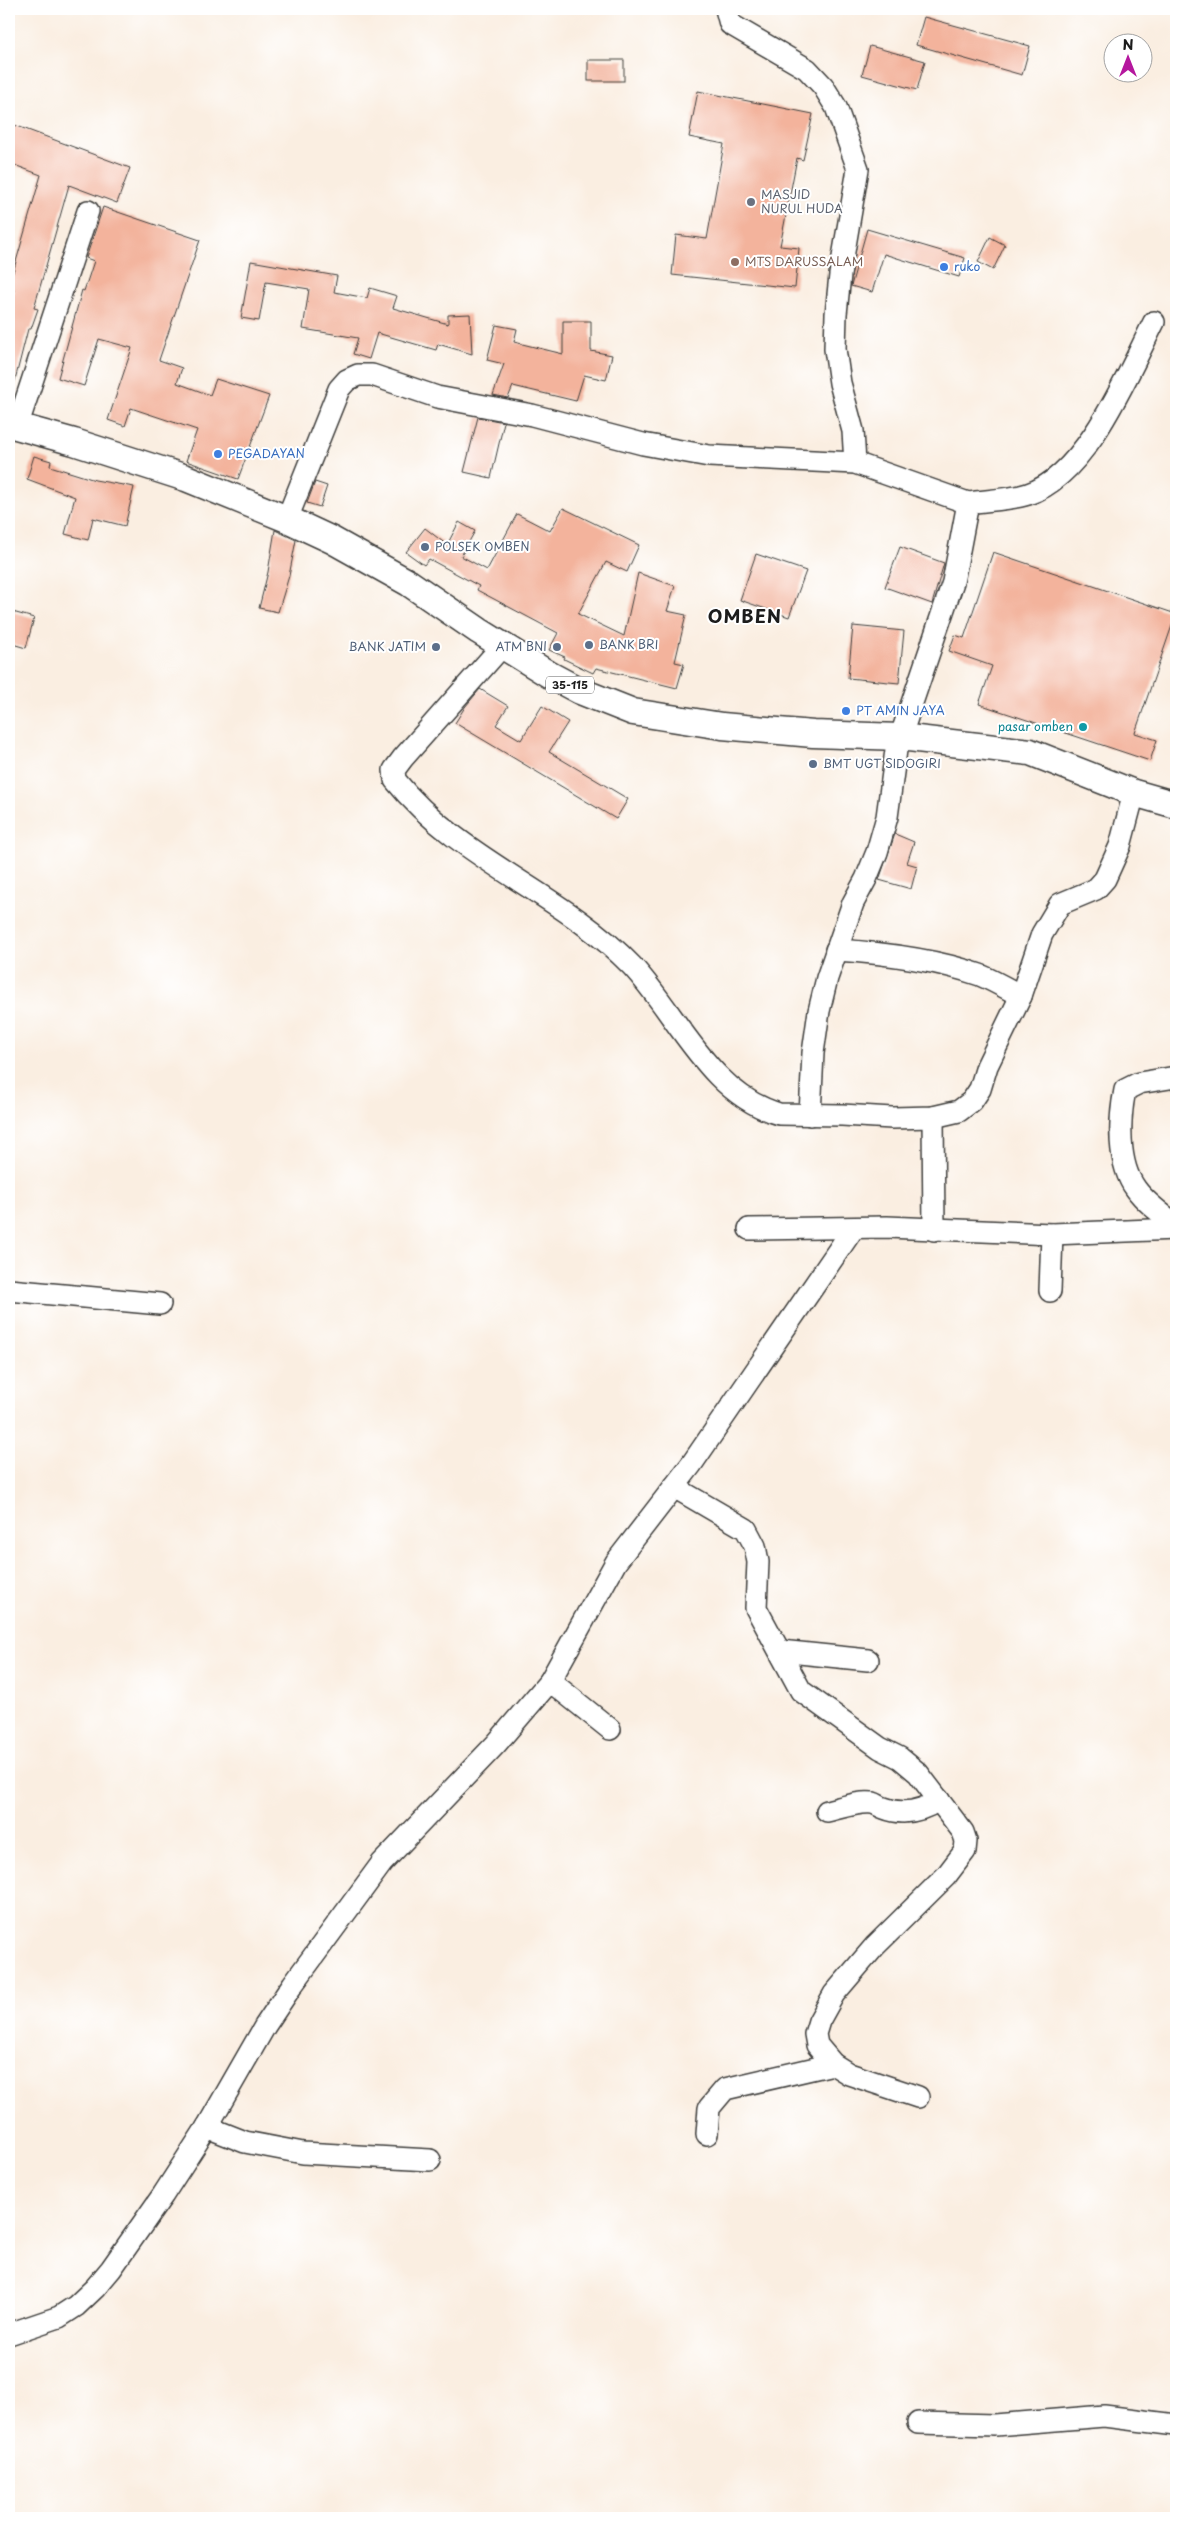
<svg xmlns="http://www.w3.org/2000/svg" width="1185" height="2527" viewBox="0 0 1185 2527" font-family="'Playpen Sans',sans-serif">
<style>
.building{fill:#f3b39c}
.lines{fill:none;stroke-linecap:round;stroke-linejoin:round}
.minor-casing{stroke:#3d3c3a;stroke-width:24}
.major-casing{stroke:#3d3c3a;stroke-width:29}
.minor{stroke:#fff;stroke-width:21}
.major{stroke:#fff;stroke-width:26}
.worship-dot{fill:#6b7280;stroke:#fff;stroke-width:2}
.education-dot{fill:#8d6e63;stroke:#fff;stroke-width:2}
.shop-dot{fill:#3f7fe0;stroke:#fff;stroke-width:2}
.service-dot{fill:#5c6f8a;stroke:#fff;stroke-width:2}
.culture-dot{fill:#0f9aa8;stroke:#fff;stroke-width:2}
.labels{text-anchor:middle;stroke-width:4;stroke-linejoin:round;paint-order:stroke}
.shield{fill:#fff;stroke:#606060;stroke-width:1}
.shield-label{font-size:11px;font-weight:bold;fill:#1c1c1c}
.worship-label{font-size:12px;fill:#5b616d;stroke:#fff;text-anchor:start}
.education-label{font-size:12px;fill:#785e54;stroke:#fff;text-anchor:start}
.shop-label{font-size:12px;fill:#366cbe;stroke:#fff;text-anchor:start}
.service-label{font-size:12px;fill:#4e5e75;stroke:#fff;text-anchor:start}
.culture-label{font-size:12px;fill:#0d838f;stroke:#fff;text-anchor:end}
.district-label{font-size:18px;font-weight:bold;letter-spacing:1px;fill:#1c1c1c;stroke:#fff}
</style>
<rect width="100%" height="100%" fill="#fff"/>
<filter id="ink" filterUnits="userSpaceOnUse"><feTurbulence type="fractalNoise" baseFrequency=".02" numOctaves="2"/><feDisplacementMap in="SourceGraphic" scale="10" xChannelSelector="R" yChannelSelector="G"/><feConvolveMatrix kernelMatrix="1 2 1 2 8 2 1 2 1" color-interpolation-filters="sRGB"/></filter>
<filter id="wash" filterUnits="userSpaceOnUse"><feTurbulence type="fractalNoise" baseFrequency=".0096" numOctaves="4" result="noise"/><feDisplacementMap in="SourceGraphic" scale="20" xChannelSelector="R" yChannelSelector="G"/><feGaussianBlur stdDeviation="1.12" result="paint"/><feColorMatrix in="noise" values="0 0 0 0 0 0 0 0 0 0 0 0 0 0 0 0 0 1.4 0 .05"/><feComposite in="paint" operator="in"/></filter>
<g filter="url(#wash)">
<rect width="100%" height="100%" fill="#faeee1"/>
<g id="blocks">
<g class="building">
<polygon points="924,17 1030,46 1022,75 916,45"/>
<polygon points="870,46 925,61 917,90 862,75"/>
<rect x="588" y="60" width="36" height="21"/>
<polygon points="698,91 813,114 803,160 797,158 780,246 799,248 795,288 672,275 676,235 707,239 724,144 689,137"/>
<polygon points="9,123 130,168 117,203 69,185 34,308 38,309 31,329 28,329 14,384 9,383 9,306 14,290 9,289 9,286 41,175 9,163"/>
<polygon points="103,207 200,240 159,360 182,368 177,383 210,395 216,379 269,396 238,479 186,461 197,430 131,408 125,426 108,420 132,348 99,339 84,386 58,378 82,290 84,291 94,261 86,258"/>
<polygon points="867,229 965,258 959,277 884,254 872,292 851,286"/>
<polygon points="990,237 1005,245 993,270 978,262"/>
<polygon points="251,261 337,276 334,292 367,298 370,288 397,296 393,308 448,324 448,315 470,314 472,354 438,344 436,350 377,333 369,359 353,354 358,338 303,329 309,289 266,282 259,321 241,318"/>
<polygon points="563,321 591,321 591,351 612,355 606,380 584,375 576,401 513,386 508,398 493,395 504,364 487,360 496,325 517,329 514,342 563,354"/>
<polygon points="478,417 504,422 491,478 464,472"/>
<polygon points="34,456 51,461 50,466 95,480 134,487 125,526 93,518 88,540 65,534 75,497 27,479"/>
<polygon points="315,482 327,486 320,507 307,503"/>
<polygon points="563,508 639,545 627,572 606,562 578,614 624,636 638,573 675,586 667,611 686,615 675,662 684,664 677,688 596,668 593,673 564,659 565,657 549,650 558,633 477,590 479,586 429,559 424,565 406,552 425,528 447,545 459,522 475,531 461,556 487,570 517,514 550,531"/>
<polygon points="275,530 296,540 289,576 278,612 259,608 268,572"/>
<polygon points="900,547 944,563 932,604 885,587"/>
<polygon points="993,552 1176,614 1135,733 1157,740 1150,761 979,704 992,666 949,651 955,635 964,638"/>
<polygon points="756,554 806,571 789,617 740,600"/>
<polygon points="9,611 34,618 26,648 9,643"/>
<polygon points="853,626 904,631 899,683 848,678"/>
<polygon points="480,689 508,706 496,725 521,740 542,706 568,722 549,752 628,799 616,819 455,723 465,707"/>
<polygon points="895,834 914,842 907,863 917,866 911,889 879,880"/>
</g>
</g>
</g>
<g filter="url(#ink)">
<use href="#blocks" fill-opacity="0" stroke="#3d3c3a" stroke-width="1"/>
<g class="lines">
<g class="minor-casing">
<g id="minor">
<polyline points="726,9 730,24 807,69 823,86 836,107 858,169 840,275 836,314 835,349 840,383 853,431 855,463"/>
<polyline points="17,427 88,211"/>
<path d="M968,503C987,500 1009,500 1028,494C1087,475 1128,373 1154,322"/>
<polyline points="287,519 339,389 347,380 358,375 372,375 437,397 532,415 643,444 709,456 855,463 968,503 953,582 896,750 887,817 877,852 866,879 853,903 827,978 819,1011 813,1053 810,1115"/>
<path d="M503,645L403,758L394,770L395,780C459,860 562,893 632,966C678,1015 709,1094 779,1114L842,1115L892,1118L933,1117L959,1111L972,1101L980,1089L987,1066L1021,996L1042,934L1060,904L1096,889L1105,879L1120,846L1134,793"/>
<path d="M836,950C884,953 934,959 980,975C994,981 1008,989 1021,996"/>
<path d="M1176,1077L1139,1083L1125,1090C1119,1119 1117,1164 1136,1189C1146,1203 1162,1214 1176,1225"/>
<polyline points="933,1117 934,1230"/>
<polyline points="749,1229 887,1227 1052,1234 1176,1229"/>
<polyline points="9,1290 160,1304"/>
<polyline points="1050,1291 1052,1234"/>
<polyline points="674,1487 746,1529 755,1546 758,1562 756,1608 801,1691 880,1748 900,1758 918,1773 963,1832 966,1841 965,1851 946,1876 875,1946 834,1994 819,2021 815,2034 817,2045 833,2064 849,2074 918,2097"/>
<polyline points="780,1651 868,1660"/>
<polyline points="550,1681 610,1729"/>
<path d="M827,1811C841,1808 858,1801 873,1803C877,1804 880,1807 884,1808C904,1816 922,1811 939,1800"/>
<polyline points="207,2127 245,2142 303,2153 430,2160"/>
<polyline points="707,2134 709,2108 725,2089 833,2064"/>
<polyline points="9,2334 59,2317 76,2306 95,2288 111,2269 163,2195 207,2127 265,2026 293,1984 382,1863 496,1744 550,1681 616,1562 691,1465 853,1229"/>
<polyline points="918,2423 995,2425 1104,2416 1176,2425"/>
</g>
</g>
<g class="major-casing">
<polyline id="major" points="9,424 74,442 186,478 287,519 332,540 409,583 479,631 550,675 580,691 633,712 722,726 813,734 900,737 1030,752 1134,793 1176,805"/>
</g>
<use href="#minor" class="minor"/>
<use href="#major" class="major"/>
</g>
</g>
<circle class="worship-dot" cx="751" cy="202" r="5"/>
<circle class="education-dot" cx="735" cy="262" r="5"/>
<g class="shop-dot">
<circle cx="944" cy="267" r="5"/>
<circle cx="218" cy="454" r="5"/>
<circle cx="846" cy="711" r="5"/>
</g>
<g class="service-dot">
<circle cx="425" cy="547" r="5"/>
<circle cx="589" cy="645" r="5"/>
<circle cx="436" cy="647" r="5"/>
<circle cx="557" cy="647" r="5"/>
<circle cx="813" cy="764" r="5"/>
</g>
<circle class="culture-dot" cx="1083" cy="727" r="5"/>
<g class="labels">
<rect class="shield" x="546" y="676.5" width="48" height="17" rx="4"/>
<g class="shield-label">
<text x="570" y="689">35-115</text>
</g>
<g class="worship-label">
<text x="761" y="199">MASJID<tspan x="761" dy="14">NURUL HUDA</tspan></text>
</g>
<g class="education-label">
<text x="745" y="266">MTS DARUSSALAM</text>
</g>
<g class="shop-label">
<text x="954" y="271">ruko</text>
<text x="228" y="458">PEGADAYAN</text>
<text x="856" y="715">PT AMIN JAYA</text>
</g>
<g class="service-label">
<text x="435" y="551">POLSEK OMBEN</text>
<text x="599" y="649">BANK BRI</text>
<text x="426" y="651" text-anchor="end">BANK JATIM</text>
<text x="547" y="651" text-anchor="end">ATM BNI</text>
<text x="823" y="768">BMT UGT SIDOGIRI</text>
</g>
<g class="culture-label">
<text x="1073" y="731">pasar omben</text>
</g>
<g class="district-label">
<text x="745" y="623">OMBEN</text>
</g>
</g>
<rect width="1185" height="2527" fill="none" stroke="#fff" stroke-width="30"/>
<g transform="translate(1128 58)"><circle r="24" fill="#ffffff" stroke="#a4a4a4"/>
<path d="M0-4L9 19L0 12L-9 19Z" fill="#b5179e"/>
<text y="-8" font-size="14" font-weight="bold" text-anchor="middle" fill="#1c1c1c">N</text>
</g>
</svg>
